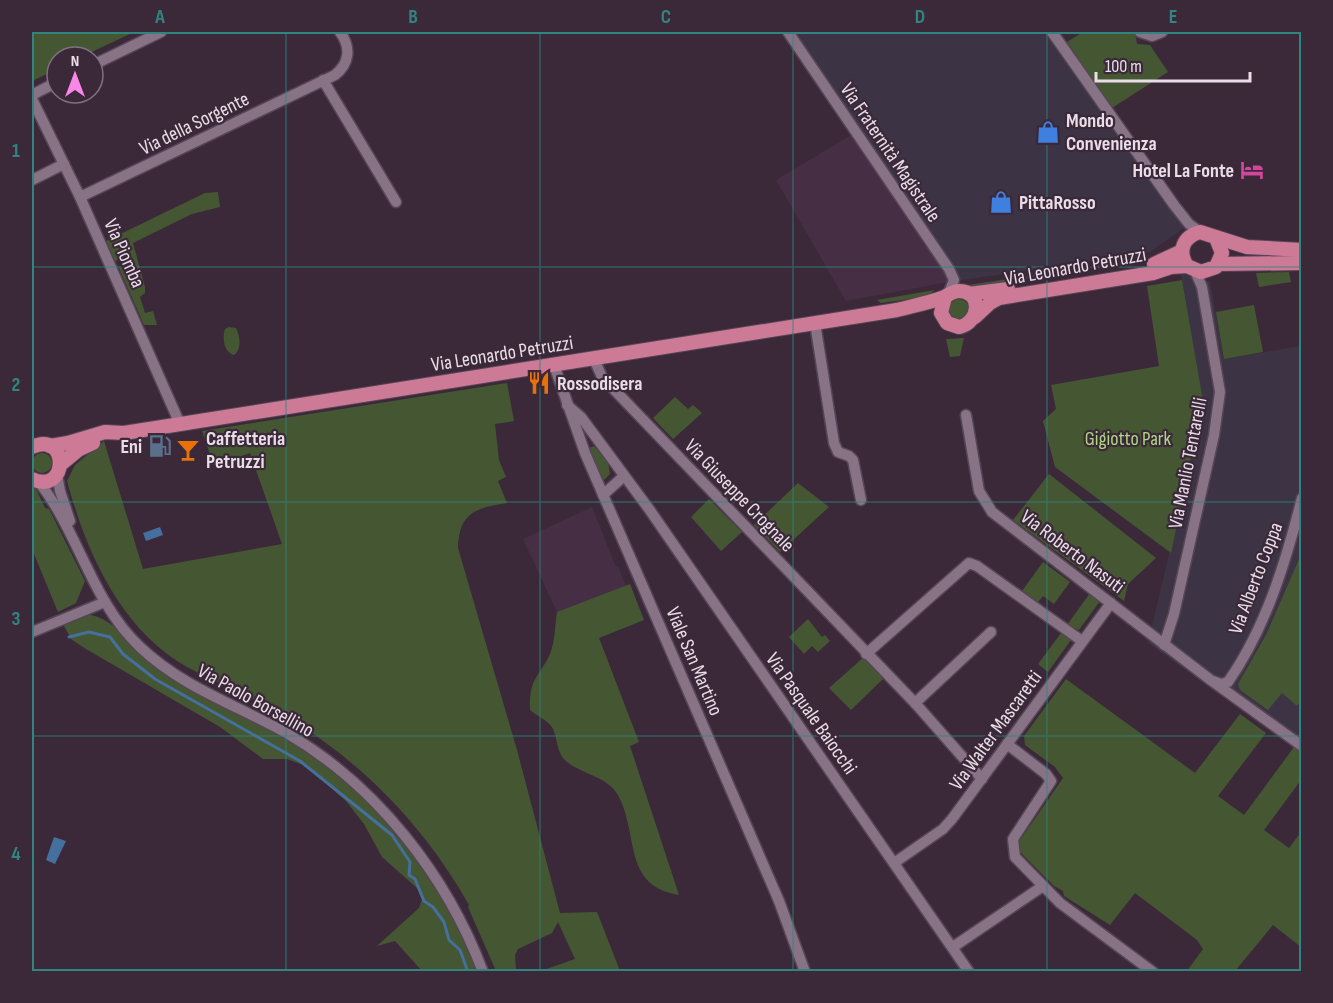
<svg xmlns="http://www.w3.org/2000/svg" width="1333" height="1003" viewBox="0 0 1333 1003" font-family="'Sofia Sans Condensed',sans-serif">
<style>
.commercial{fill:#3c3444}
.built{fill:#462e44}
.green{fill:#455732}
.water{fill:#456f9e}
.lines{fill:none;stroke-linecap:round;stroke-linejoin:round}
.stream{stroke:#456f9e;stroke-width:3}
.minor-casing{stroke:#564655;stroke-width:13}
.major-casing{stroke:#564655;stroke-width:16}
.minor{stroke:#877286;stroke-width:10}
.major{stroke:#cd7a96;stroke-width:14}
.grid{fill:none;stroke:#308580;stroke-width:1.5;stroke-opacity:0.55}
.labels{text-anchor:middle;stroke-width:4.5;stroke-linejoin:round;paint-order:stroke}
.poi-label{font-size:20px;font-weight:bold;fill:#e9dde8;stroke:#3b293a;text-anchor:start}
.street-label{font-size:20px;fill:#e9dde8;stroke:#3b293a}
.park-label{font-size:20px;fill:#afd783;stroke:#3b293a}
.neatline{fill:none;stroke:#308580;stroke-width:2}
.grid-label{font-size:20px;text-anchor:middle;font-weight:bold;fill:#308580}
</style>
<rect width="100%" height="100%" fill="#3b293a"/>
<g class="commercial">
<polygon points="783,32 1044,32 1083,81 1184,228 1150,252 949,282"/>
<polygon points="1181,268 1187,269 1196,281 1210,281 1224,359 1301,346 1301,752 1148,643 1172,542 1182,283"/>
</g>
<g class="built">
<polygon points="853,134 947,274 949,282 846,301 776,180"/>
<polygon points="592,507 616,567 618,566 626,586 557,612 523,539"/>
</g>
<g class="green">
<polygon points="32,32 134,32 81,57 57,57 57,69 32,81"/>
<polygon points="1083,32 1135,32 1137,44 1150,45 1168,72 1112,108 1067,42"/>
<polygon points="218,192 220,207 192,214 133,243 145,287 145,293 140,297 145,313 153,311 157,325 144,325 119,268 124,266 121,259 115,261 106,241 205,193"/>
<polygon points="1083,268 973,288 968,285"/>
<polygon points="1289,272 1291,282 1259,287 1256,273"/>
<polygon points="1182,280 1203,401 1171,553 1055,467 1043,421 1056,409 1051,385 1159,366 1147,286"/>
<polygon points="935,290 925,297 881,303 877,300"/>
<circle cx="959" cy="309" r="10"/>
<polygon points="1254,305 1263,352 1224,359 1216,312"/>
<path d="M229,327L236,328C240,336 242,349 234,355C224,352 222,339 225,329Z"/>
<polygon points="964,338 960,356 950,357 946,339"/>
<path d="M507,383L514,421L495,424L499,460L506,477L498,481L507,503C475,508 459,513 458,548L517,750L560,913L597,912L620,971H541L575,959L558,922L552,933L518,949L515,955L516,971H496L468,907L469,905C428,832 370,770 300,725C264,702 224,687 187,667C120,629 86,551 67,481L75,465L104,441L143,569L282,544L250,453L214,466L202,431Z"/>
<polygon points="675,397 688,409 693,405 702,413 673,439 653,418"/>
<polygon points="594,446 608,463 610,474 603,481 589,448"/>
<circle cx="42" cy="463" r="10"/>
<polygon points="1049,474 1156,558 1128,584 1124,601 1013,520"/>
<polygon points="798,483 829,507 780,552 754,525"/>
<polygon points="32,487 36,489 45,508 49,509 85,581 76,603 58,612 32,549"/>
<polygon points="709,499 742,532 721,551 691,517"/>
<polygon points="1300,557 1301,701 1297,706 1282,693 1268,710 1240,690 1238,684 1266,635"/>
<polygon points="1043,562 1070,582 1054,604 1043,596 1038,602 1022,591"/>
<path d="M630,584L644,620L599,638L639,742L630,746L679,895C623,886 639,837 619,797C609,776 582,775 566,761C556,752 558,738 552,727C548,721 536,715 530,710C529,678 538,679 550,654C555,642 555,625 557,612Z"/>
<polygon points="1090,593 1100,601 1079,630 1067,625"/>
<path d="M86,614C120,618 136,656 163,673C207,701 256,720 299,747C380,799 445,882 477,971H422L395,941L377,946L419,908L422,899L417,888L382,857L364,824L346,801L306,766L287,759H263L220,727L86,649L71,639L62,622Z"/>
<polygon points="808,619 822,637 825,635 830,641 818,652 812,646 804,654 789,637"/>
<polygon points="1061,633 1071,640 1048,672 1038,664"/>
<polygon points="864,657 883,679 851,710 829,688"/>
<polygon points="1066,679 1195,773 1240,714 1266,733 1218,796 1244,815 1294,747 1301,752 1301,780 1264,830 1289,848 1301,832 1301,947 1273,925 1235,971 1187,971 1203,949 1197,940 1135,893 1110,925 1064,896 1063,891 1054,886 1023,855 1020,851 1020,840 1063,778 1055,767 1025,745 1024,736"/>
</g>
<g class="water">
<polygon points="160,527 163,535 146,541 143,533"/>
<polygon points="54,837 66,841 55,864 46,860"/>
</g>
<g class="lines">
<polyline class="stream" points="69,637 89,632 110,637 123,654 155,679 300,761 392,835 410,862 409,875 415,879 424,901 433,907 444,922 449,940 460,950 468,972"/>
<g class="minor-casing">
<g id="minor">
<polyline points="788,32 949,269 954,280 948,295"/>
<polyline points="1052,32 1174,205 1189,224 1200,232"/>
<polyline points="1140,32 1152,36 1162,32"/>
<polyline points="93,65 161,32"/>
<polyline points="323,80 396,202"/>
<polyline points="32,95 57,82"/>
<polyline points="32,99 80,197 180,424"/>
<polyline points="32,180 64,164"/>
<path d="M80,197L335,75C350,63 351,47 340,32"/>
<polyline points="815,323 834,443 838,452 849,456 853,460 861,500"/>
<polyline points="594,359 602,377 915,703 982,779"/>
<polyline points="554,365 585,453 779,901 805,972"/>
<polyline points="567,405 581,417 649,509 969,972"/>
<polyline points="966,415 979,491 992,512 1212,681 1302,746"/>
<polyline points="57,474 60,491 70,521"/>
<path d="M39,482C79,533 92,602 140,647C183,688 237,705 288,734C377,786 447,876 483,972"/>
<polyline points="603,495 624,476"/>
<polyline points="32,632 105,602"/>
<polyline points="1164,645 1174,614 1214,435 1220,392 1202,287 1195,271"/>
<polyline points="866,654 969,563 977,566 1082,641"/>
<path d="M1213,681L1221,684L1228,682C1266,628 1286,561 1302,498"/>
<polyline points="915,703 991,632"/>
<polyline points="1007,744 1046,774 1051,781 1013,839 1015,857 1060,903 1153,972"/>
<polyline points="894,863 943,829 952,819 1111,603"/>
<polyline points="953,947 1043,886"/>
</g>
</g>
<g class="major-casing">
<g id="major">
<path d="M1216,238L1222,253L1216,267L1201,272L1187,266C1178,252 1182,237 1200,232L1247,247L1302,250"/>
<polyline points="1154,264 1182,251"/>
<polyline points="1218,264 1302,263"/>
<polyline points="969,294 1008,289"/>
<polyline points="975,317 990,303 999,298 1153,273 1171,267 1187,266"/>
<path d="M50,446L68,443L105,432L124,433L897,310C912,306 927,303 942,298C948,296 952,291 959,291C983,291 980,323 959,327L947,323L941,313L945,297"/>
<path d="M32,447C69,430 69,496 32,479"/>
<polyline points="61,464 78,450 93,443"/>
</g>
</g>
<use href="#minor" class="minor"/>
<use href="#major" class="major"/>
</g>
<path class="grid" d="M286,32V972M540,32V972M793,32V972M1047,32V972M32,267H1302M32,502H1302M32,736H1302"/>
<defs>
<g id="shop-bare" transform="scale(1.8)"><path d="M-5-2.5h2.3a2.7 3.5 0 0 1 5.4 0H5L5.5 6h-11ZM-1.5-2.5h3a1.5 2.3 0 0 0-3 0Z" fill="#3f7fe0" stroke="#3b293a" stroke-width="2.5" paint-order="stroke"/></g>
<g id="hotel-bare" transform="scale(1.8)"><path d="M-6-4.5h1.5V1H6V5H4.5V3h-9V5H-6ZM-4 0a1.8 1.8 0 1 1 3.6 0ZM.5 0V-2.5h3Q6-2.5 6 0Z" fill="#d1479c" stroke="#3b293a" stroke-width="2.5" paint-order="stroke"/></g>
<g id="restaurant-bare" transform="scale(1.8)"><path d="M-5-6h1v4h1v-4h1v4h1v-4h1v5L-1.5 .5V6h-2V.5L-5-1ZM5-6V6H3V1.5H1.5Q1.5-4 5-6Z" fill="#e8710a" stroke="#3b293a" stroke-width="2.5" paint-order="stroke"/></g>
<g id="fuel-bare" transform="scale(1.8)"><path d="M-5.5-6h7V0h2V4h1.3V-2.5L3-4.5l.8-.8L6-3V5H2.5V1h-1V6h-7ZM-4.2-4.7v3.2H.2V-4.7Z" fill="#5c6f8a" stroke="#3b293a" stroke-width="2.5" paint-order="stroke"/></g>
<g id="bar-bare" transform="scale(1.8)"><path d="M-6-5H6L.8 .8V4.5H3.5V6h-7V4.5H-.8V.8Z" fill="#e8710a" stroke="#3b293a" stroke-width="2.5" paint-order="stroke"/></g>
</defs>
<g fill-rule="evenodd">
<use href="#shop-bare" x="1048" y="132"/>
<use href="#hotel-bare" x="1252" y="170"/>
<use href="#shop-bare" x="1001" y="202"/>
<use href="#restaurant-bare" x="539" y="383"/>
<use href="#fuel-bare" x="160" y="446"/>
<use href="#bar-bare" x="188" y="450"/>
</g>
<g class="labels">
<g class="poi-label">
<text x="1066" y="127">Mondo<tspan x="1066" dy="23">Convenienza</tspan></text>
<text x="1234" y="177" text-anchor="end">Hotel La Fonte</text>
<text x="1019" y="209">PittaRosso</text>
<text x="557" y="390">Rossodisera</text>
<text x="206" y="445">Caffetteria<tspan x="206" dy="23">Petruzzi</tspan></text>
<text x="142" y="453" text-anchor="end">Eni</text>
</g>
<g class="street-label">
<text transform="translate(194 123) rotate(-26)" y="7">Via della Sorgente</text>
<text transform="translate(891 152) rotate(56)" y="7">Via Fraternità Magistrale</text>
<text transform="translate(125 253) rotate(66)" y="7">Via Piomba</text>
<text transform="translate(1075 266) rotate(-10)" y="7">Via Leonardo Petruzzi</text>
<text transform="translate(502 353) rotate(-9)" y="7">Via Leonardo Petruzzi</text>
<text transform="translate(1187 463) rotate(-79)" y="7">Via Manlio Tentarelli</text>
<text transform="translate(740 495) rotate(46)" y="7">Via Giuseppe Crognale</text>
<text transform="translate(1073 551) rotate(37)" y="7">Via Roberto Nasuti</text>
<text transform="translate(1255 578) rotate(-69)" y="7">Via Alberto Coppa</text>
<text transform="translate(695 661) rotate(67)" y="7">Viale San Martino</text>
<text transform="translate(256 700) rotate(29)" y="7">Via Paolo Borsellino</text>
<text transform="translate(812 713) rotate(55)" y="7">Via Pasquale Baiocchi</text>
<text transform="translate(995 730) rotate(-54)" y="7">Via Walter Mascaretti</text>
</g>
<g class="park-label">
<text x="1128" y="445">Gigiotto Park</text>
</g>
</g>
<rect width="1333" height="1003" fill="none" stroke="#3b293a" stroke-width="66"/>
<g transform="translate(75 75)"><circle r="28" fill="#3b293a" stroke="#817180" stroke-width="1.5"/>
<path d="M0-4.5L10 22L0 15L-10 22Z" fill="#fa87e7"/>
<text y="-9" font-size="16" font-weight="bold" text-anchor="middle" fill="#e9dde8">N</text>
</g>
<path d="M1096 72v9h154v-9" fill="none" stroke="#e9dde8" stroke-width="3"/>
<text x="1105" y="72" font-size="18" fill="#e9dde8" stroke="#3b293a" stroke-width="4.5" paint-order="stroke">100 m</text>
<rect x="33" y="33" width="1267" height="937" class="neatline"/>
<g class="grid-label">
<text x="160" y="23">A</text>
<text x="413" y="23">B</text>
<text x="666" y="23">C</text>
<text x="920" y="23">D</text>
<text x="1173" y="23">E</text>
<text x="16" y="157">1</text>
<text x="16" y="391">2</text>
<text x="16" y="625">3</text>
<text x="16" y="860">4</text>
</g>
</svg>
